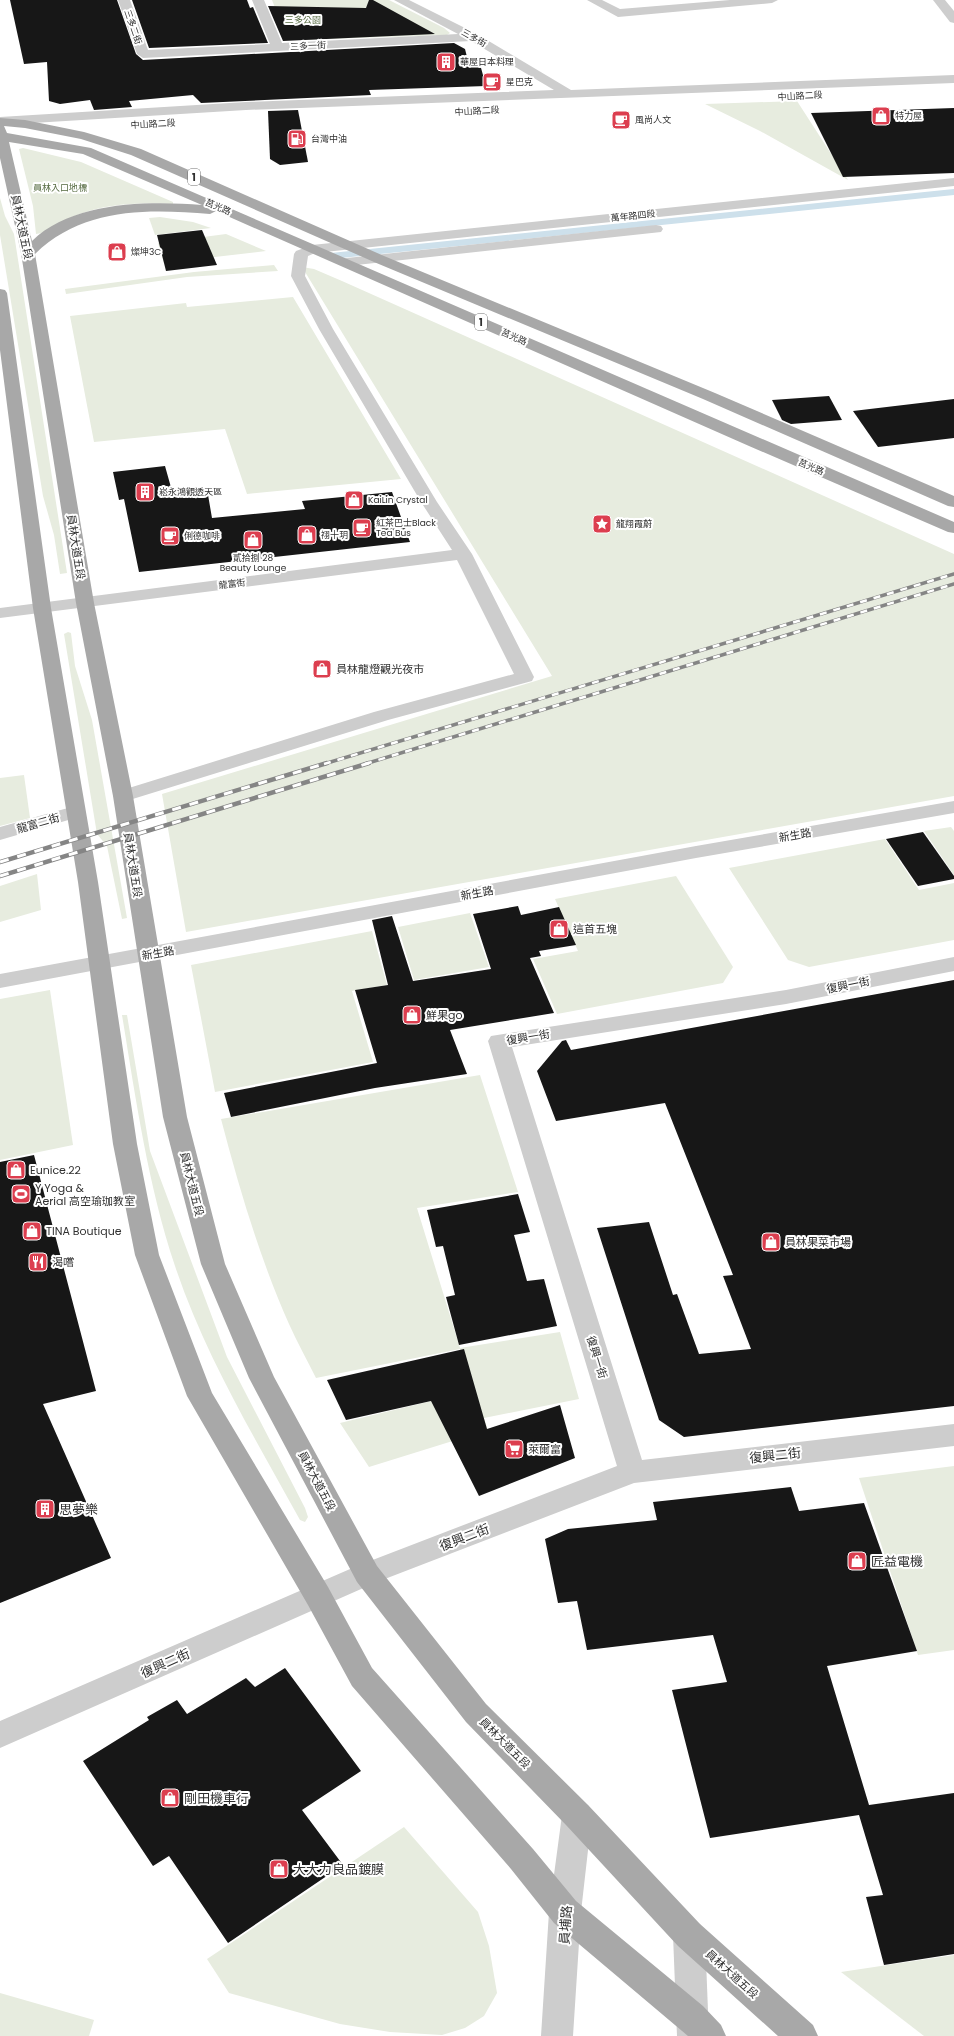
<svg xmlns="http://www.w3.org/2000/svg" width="954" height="2036" viewBox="0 0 954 2036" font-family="Poppins,'Noto Sans TC',sans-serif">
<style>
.green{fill:#e7ecdf}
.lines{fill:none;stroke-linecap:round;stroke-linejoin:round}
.stream{stroke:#cde0eb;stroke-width:6}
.building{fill:#171717}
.minor{fill:#cdcdcd;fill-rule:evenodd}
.major{fill:#a8a8a8;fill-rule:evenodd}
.rail-far1-casing{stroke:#858585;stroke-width:3.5}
.rail-casing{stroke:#858585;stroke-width:4.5}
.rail-far1{stroke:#fff;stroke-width:2.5;stroke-dasharray:7;stroke-linecap:butt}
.rail{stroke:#fff;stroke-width:3;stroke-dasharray:9;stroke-linecap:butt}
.labels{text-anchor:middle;stroke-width:4;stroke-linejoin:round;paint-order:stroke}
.far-park-label{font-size:9px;fill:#556a40;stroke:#fff}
.far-street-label{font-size:9px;fill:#303030;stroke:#fff}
.far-poi-label{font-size:9px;fill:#303030;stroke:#fff;text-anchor:start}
.shield{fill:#fff;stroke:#6e6e6e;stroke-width:1}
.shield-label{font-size:10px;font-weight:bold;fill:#303030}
.street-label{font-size:11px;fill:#303030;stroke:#fff}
.poi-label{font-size:11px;fill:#303030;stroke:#fff;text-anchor:start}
.near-street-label{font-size:13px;fill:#303030;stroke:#fff}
.near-poi-label{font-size:13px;fill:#303030;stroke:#fff;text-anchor:start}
</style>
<rect width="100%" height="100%" fill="#fff"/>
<g class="green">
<polygon points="272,0 389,0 444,28 450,33 447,35 296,40 286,36"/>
<polygon points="797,101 848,180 760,131 705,104"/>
<path d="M23,148L81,162L173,202V204C140,202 102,204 72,217C60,222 48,233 36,234L33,206L19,149Z"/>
<polygon points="0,198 5,216 14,234 67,573 60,574 54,535 43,496 0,235"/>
<polygon points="160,217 193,222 211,228 155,235 149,218"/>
<polygon points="226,234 266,251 164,263 158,243"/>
<polygon points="274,265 278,271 187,277 66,294 65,289 194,272"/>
<polygon points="302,267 314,269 342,281 954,554 954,796 186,932 162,794 552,676"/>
<polygon points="293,297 401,479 247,494 225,429 94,442 70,316 186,303 187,307"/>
<polygon points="68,632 71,633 75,666 92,720 127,918 122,919 107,846 97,834 64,634"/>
<polygon points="24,775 30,818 0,826 0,778"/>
<polygon points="951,827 954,831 954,875 924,831"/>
<polygon points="885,839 919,890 954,883 954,940 809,967 788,960 729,868"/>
<polygon points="37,874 41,910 0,922 0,886"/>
<polygon points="676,876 733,967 723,983 557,1014 533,959 578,951 555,899"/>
<polygon points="470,913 489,967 414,980 398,927"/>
<polygon points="372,931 387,985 352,991 373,1062 215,1092 191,965"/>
<polygon points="50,990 73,1145 0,1160 0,999"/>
<path d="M122,1015H127L150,1151L227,1357L305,1508L308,1517L305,1522L300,1520C255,1438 205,1356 175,1266C148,1185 136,1100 122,1015Z"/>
<path d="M480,1075L518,1192L417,1208L460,1348L560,1332L579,1399L484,1418L488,1430L369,1467L340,1423L473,1391L460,1349L316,1378C307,1360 297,1342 289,1324C260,1259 239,1188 221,1119Z"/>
<polygon points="954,1466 954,1650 918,1655 859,1478"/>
<polygon points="404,1827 478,1912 489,1946 497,1993 484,2016 465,2028 442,2035 390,2032 340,2024 229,1993 207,1959"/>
<polygon points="954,1955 954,2036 924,2036 841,1972"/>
<polygon points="0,1993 94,2020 89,2036 0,2036"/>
</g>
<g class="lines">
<polyline class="stream" points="331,256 954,192"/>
</g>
<g class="building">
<polygon points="10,0 117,0 136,54 143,60 454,43 465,49 467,57 478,57 486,86 369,90 371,95 201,103 193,95 129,101 132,107 94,110 90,100 60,104 49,101 47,62 24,64"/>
<polygon points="132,0 247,0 250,8 253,7 268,43 149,48"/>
<polygon points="369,0 373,0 435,34 283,41 268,6 366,8"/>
<polygon points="954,108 954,173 843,177 811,113"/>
<polygon points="298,110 308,162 280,165 270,159 268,111"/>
<polygon points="202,230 217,265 166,271 157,235"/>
<polygon points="829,396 842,420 791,424 782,420 772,400"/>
<polygon points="954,399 954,438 878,447 853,411"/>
<polygon points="165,466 172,491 207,489 212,518 305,509 302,501 392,492 410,542 139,572 124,499 119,500 113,472"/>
<polygon points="923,832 954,876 954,879 918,886 886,839"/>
<polygon points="518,906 521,915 559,907 576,945 539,951 541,956 530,958 554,1013 450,1030 467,1074 375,1088 231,1117 224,1093 377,1063 355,990 388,985 372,920 392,916 413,981 491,969 473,914"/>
<polygon points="954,980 954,1406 684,1437 659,1420 597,1228 649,1222 673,1295 677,1294 699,1354 751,1349 723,1276 733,1275 665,1103 556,1121 537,1071 562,1041 566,1040 571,1050"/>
<polygon points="34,1155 96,1391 43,1404 111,1558 0,1603 0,1162"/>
<polygon points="518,1194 530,1232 514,1235 527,1281 544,1279 557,1326 459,1345 446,1297 455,1295 443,1246 436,1247 427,1210"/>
<polygon points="464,1349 487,1429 560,1405 575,1458 479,1496 431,1401 346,1420 327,1380"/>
<polygon points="791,1487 799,1511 864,1503 917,1651 827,1666 869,1805 954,1793 954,1954 884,1965 866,1897 883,1895 859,1815 710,1838 672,1690 727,1682 713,1635 587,1650 577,1601 558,1603 545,1539 568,1529 657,1520 653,1502"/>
<polygon points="285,1668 361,1771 302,1810 343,1865 228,1943 169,1856 153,1866 83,1761 149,1720 147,1717 177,1700 187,1714 246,1678 255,1687"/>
</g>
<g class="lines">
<g class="minor">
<polygon points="118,0 130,0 148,50 270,44 252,0 264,0 282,43 458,34 394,0 409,0 477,34 571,90 954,75 954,83 246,110 0,125 0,117 246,102 554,90 471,41 143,58 137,54"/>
<polygon points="587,0 602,0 620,9 730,0 778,0 772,3 618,17"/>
<polygon points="933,0 945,0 954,11 954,23 950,22"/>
<polygon points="954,178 954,186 315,253 308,256 305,276 333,329 437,502 472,554 534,677 532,681 388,720 123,802 116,800 113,796 116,792 374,712 514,674 457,560 0,618 0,608 452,550 421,502 319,329 291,276 294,254 296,251 312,245"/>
<polygon points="656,225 661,226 663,229 661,232 347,266 342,265 340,262 342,259 347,258"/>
<polygon points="954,801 954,813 696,858 0,988 0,974 696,846"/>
<polygon points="75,806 82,808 85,812 82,816 0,840 0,827"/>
<polygon points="954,957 954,971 786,1004 512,1047 642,1460 954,1424 954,1446 634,1483 377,1582 0,1748 0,1721 357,1566 617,1466 488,1041 491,1036 786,990"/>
<polygon points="577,1801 588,1805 592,1815 581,1912 573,2036 541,2036 549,1912 562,1815 566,1805"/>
<polygon points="689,1920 700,1924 705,1935 709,2036 677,2036 673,1935 678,1924"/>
</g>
<g class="major">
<path d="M0,118L25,120L84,132L141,149L384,256L715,393L954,496V507L948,506L703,399L374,262L131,155L81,139L25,128L4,126L7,133L91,148L954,522V533L948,532L749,446L216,211L210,214C148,209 83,207 35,254L94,603L133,796L187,1117L225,1264L274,1377L377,1566L486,1704L588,1805L700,1924L813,2025L818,2036H778L678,1946L566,1825L466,1722L357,1582L249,1378L201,1264L163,1117L113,796L76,603L21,253L0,158ZM9,142L83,154L202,205C149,201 73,201 32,241Z"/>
<polygon points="0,289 5,290 7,293 51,608 98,882 137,1144 159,1255 212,1393 328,1587 372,1668 533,1849 576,1901 703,2006 721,2025 726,2036 688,2036 554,1923 511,1869 352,1686 308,1605 187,1396 135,1255 113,1144 78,882 33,608 0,350"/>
</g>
<g class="rail-far1-casing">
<g id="rail-far1">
<polyline points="324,764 954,574"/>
<polyline points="365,764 954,584"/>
</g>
</g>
<g class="rail-casing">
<g id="rail">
<polyline points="0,862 327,763"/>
<polyline points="0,876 369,763"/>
</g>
</g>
<use href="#rail-far1" class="rail-far1"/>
<use href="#rail" class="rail"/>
</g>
<defs>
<g id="building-square" transform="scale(1)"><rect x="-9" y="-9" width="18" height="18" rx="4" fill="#dc3e4f" stroke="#fff"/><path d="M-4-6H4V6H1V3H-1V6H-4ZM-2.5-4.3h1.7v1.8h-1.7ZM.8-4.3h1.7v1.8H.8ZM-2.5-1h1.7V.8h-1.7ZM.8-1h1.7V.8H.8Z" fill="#fff"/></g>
<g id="cafe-square" transform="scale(1)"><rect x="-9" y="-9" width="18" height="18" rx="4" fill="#dc3e4f" stroke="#fff"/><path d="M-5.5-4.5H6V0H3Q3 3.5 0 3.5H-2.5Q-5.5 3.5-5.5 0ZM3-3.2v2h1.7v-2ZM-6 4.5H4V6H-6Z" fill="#fff"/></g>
<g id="shop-square" transform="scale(1)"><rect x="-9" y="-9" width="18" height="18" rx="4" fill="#dc3e4f" stroke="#fff"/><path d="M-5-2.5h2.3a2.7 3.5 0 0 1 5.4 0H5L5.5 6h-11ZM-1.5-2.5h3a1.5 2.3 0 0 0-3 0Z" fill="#fff"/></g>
<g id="fuel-square" transform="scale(1)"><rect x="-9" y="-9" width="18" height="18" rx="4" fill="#dc3e4f" stroke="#fff"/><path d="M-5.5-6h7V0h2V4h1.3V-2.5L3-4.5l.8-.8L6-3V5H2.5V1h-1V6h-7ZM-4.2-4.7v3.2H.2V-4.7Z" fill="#fff"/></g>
<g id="sight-square" transform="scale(1)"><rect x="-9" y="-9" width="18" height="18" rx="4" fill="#dc3e4f" stroke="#fff"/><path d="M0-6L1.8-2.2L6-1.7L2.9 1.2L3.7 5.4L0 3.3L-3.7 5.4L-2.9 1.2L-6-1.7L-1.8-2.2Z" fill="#fff"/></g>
<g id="stadium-square" transform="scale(1)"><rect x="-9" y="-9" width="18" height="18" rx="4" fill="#dc3e4f" stroke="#fff"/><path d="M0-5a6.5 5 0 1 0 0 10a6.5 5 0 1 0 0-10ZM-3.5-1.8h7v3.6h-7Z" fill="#fff"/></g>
<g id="restaurant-square" transform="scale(1)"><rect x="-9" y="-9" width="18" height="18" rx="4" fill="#dc3e4f" stroke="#fff"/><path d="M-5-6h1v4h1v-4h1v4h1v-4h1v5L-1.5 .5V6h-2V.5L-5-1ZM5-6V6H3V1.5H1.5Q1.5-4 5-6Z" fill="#fff"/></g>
<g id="supermarket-square" transform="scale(1)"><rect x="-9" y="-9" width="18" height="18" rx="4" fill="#dc3e4f" stroke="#fff"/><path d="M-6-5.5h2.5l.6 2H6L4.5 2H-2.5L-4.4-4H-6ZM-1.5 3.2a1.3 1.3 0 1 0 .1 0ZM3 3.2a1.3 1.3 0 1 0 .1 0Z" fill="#fff"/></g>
</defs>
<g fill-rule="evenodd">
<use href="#building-square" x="446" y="62"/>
<use href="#cafe-square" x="492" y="82"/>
<use href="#shop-square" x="881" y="116"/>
<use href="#cafe-square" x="621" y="120"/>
<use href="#fuel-square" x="297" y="139"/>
<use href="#shop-square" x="117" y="252"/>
<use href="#building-square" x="145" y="492"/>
<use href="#shop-square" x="354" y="500"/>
<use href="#sight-square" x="602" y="524"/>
<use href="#cafe-square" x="362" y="528"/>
<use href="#shop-square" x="307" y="535"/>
<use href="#cafe-square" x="170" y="536"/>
<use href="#shop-square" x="253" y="540"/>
<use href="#shop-square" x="322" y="669"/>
<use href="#shop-square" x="559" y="929"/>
<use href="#shop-square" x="412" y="1015"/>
<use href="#shop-square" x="16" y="1170"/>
<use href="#stadium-square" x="21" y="1194"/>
<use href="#shop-square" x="32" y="1231"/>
<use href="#shop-square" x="771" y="1242"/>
<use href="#restaurant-square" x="38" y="1262"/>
<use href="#supermarket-square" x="514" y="1449"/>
<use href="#building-square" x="45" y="1509"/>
<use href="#shop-square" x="857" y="1561"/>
<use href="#shop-square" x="170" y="1798"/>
<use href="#shop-square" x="279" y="1869"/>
</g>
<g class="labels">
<g class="far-park-label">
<text x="303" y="23">三多公園</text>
<text x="60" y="191">員林入口地標</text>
</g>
<g class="far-street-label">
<text transform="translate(133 27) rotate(71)" y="3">三多二街</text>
<text transform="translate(474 38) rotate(29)" y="3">三多街</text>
<text transform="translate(308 46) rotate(-3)" y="3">三多一街</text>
<text transform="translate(800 96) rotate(-3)" y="3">中山路二段</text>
<text transform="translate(477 111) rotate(-3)" y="3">中山路二段</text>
<text transform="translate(153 124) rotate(-3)" y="3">中山路二段</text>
<text transform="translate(218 207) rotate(23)" y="3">莒光路</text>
<text transform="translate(633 216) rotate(-6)" y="3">萬年路四段</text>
<text transform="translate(514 337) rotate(24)" y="3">莒光路</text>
<text transform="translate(811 467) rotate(23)" y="3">莒光路</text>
<text transform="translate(232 584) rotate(-7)" y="3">龍富街</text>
</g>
<g class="far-poi-label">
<text x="460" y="65">華屋日本料理</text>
<text x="506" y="85">星巴克</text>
<text x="895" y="119">特力屋</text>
<text x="635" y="123">風尚人文</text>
<text x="311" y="142">台灣中油</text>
<text x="131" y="255">燦坤3C</text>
<text x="159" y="495">崧永鴻觀透天區</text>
<text x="368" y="503">KaiLin Crystal</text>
<text x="376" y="526">紅茶巴士Black<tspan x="376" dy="10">Tea Bus</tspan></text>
<text x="616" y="527">龍翔霞蔚</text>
<text x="321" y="538">祤十玥</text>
<text x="184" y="539">俐德咖啡</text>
<text x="253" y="561" text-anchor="middle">貳拾捌 28<tspan x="253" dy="10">Beauty Lounge</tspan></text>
</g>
<g class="shield">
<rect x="188" y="169" width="12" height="16" rx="3"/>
<rect x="475" y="314" width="12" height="16" rx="3"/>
</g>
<g class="shield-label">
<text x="194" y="181">1</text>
<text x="481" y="326">1</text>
</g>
<g class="street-label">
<text transform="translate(22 227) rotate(78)" y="4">員林大道五段</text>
<text transform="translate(76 547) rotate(81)" y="4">員林大道五段</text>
<text transform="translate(38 823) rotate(-16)" y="4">龍富二街</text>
<text transform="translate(795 835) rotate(-10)" y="4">新生路</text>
<text transform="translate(133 865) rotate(81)" y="4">員林大道五段</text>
<text transform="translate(477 893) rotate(-11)" y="4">新生路</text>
<text transform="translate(158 953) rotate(-10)" y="4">新生路</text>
<text transform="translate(848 985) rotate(-11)" y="4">復興一街</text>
<text transform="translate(528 1037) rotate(-9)" y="4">復興一街</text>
<text transform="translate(192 1184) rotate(76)" y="4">員林大道五段</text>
<text transform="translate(597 1357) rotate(73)" y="4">復興一街</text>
<text transform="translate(317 1481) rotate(62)" y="4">員林大道五段</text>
<text transform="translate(505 1743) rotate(45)" y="4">員林大道五段</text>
<text transform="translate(732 1974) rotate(42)" y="4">員林大道五段</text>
</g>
<g class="poi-label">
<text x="336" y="673">員林龍燈觀光夜市</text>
<text x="573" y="933">這首五塊</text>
<text x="426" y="1019">鮮果go</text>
<text x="30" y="1174">Eunice.22</text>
<text x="35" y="1192">Y Yoga &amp;<tspan x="35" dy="13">Aerial 高空瑜珈教室</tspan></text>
<text x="46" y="1235">TINA Boutique</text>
<text x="785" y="1246">員林果菜市場</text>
<text x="52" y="1266">渴嚐</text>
<text x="528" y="1453">萊爾富</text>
</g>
<g class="near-street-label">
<text transform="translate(775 1455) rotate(-6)" y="5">復興二街</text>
<text transform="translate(464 1537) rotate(-21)" y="5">復興二街</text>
<text transform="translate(165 1663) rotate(-24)" y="5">復興二街</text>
<text transform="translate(565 1925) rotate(-86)" y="5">員埔路</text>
</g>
<g class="near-poi-label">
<text x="59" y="1514">思夢樂</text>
<text x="871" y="1566">匠益電機</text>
<text x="184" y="1803">剛田機車行</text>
<text x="293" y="1874">大大力良品鍍膜</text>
</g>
</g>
</svg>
